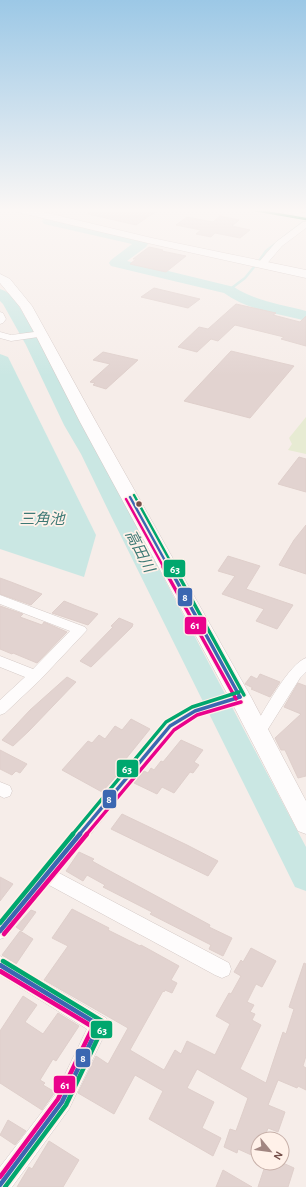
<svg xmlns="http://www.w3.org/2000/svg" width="306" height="1187" viewBox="0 0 306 1187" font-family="'Alegreya Sans','Noto Sans JP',sans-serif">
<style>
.green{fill:#e7ebd3}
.water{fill:#cae7e3}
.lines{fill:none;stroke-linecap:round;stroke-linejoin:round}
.stream{stroke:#cae7e3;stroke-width:2.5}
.river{fill:#cae7e3;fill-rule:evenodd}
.building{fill:#e2d3d0;stroke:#dfcfcb}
.street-casing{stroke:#d4c9c6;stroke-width:1}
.secondary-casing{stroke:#d5c9c6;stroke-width:1}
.street{fill:#fefcfc;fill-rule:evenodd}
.secondary{fill:#fefcfc;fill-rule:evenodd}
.bus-1-far2-casing{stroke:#fff1e9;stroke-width:5}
.bus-1-far1-casing{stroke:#fff1e9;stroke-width:6}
.bus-1-casing{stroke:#fff1e9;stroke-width:8}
.bus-2-far2-casing{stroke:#fff1e9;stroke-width:5}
.bus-2-far1-casing{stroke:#fff1e9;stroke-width:6}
.bus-2-casing{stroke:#fff1e9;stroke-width:8}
.bus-3-far2-casing{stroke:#fff1e9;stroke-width:5}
.bus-3-far1-casing{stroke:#fff1e9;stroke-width:6}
.bus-3-casing{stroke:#fff1e9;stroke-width:8}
.bus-1-far2{stroke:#3b67b1;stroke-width:2.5}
.bus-1-far1{stroke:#3b67b1;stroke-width:3.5}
.bus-1{stroke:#3b67b1;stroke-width:4.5}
.bus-2-far2{stroke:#ea028c;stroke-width:2.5}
.bus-2-far1{stroke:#ea028c;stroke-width:3.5}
.bus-2{stroke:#ea028c;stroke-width:4.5}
.bus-3-far2{stroke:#00a76e;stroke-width:2.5}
.bus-3-far1{stroke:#00a76e;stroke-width:3.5}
.bus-3{stroke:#00a76e;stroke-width:4.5}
.rail-1-casing{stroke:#fff1e9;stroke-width:4.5}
.rail-1{stroke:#028e46;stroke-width:2.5}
.bus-dot{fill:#744e49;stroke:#fff1e9;stroke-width:1.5}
.labels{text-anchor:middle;stroke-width:3.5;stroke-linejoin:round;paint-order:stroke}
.water-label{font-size:15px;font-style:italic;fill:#3d7975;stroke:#fff1e9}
.line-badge{stroke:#fff1e9;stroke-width:1.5}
.badge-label{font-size:11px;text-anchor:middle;font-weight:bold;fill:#fff}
</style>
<rect width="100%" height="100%" fill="#f6ede9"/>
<polygon class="green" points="306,417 306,454 288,450 292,444 289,438"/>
<polygon class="water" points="0,354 8,357 96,535 84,577 0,549"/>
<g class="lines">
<g class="stream">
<polyline points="259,261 266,251 306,220"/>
<polyline points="229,290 245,278 254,267"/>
</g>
<g class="river">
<path d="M49,217L145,239L148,244L146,247L127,261L234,287C255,301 282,305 306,311V321C279,314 247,310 224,293L111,266L109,263L111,260L132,244L44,224L42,221L44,218Z"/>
<polygon points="0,289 5,291 14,298 42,345 82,425 101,454 130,514 306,847 306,891 295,887 110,514 81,454 64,425 26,345 3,304 0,301"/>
</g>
</g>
<g class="building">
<polygon points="88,210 158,210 136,225 88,214"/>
<polygon points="220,216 239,220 232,226 250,230 240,238 215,233 211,237 196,234 201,230 176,225 187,217 213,222"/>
<polygon points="149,247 163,250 162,251 186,256 166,272 130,264 136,259 133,259"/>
<polygon points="154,288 200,299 188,308 141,297"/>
<polygon points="236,304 276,313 273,315 300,322 306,316 306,346 281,339 284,337 235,325 218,341 211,339 197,352 178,347 199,327 208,329"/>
<polygon points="231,351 294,366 250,418 184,401"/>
<polygon points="103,352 138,360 106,389 93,385 95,383 90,382 110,364 93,360"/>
<polygon points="299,457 306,459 306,492 278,484"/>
<polygon points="306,525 306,574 279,565 294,540"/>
<polygon points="228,556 260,566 246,589 293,605 277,629 256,621 264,609 222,594 235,576 218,571"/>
<polygon points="0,578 11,582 42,594 31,605 0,594"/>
<polygon points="64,601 84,609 98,614 88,625 52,613"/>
<polygon points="0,606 23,614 20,617 42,625 44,622 67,632 37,663 13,653 12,654 0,649"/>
<polygon points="119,618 133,624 132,627 91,667 80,661 113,627 111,626"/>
<polygon points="260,674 280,682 270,697 251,689 253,688 245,684 251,676 257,679"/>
<polygon points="67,677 76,682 29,731 13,746 2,740 30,710"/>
<polygon points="298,683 306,686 306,776 298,778 285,750 281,750 275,738 301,714 284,707"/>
<polygon points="131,719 150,729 125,760 128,763 102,792 62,770 88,741 92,743 99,735 105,739 115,726 122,730"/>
<polygon points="181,740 203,750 194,762 199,765 193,773 190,772 174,793 162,787 157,794 134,783 144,771 148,773 151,768 154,770 161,761 163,762"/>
<polygon points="0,750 27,764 20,773 16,771 12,775 0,769"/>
<polygon points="122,814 187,845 218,861 208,876 111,829"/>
<polygon points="79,852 94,859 92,861 110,871 210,925 209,927 232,938 223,956 209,949 211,945 150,914 152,912 103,887 105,885 87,875 83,881 66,871"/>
<polygon points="0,877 13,884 0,901"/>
<polygon points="72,909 109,928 108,930 140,946 141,945 179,966 171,980 177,983 172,993 165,990 164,992 163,991 130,1050 164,1070 175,1050 181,1054 187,1041 215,1055 230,1024 216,1016 229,993 231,994 241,976 234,972 241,960 243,962 251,948 276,961 262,987 256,984 247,1002 254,1005 250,1012 255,1014 252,1020 261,1025 240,1069 266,1083 283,1032 286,1034 294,1009 289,1007 304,963 306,964 306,1056 303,1066 306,1068 306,1090 298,1086 297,1088 278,1080 268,1105 285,1112 278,1132 268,1128 264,1139 258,1139 258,1158 238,1149 237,1153 224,1147 230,1129 236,1131 248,1098 197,1069 187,1088 214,1102 202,1128 221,1138 213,1156 149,1119 163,1091 135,1075 114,1114 78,1093 96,1056 108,1064 128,1028 44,980 68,946 52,938"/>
<polygon points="31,910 36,912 22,931 16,927"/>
<polygon points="20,931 33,939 16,964 2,955"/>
<polygon points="23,996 37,1005 25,1022 43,1034 58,1013 79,1026 56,1061 53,1059 40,1080 45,1083 43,1085 55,1092 42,1110 0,1083 0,1031"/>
<polygon points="8,1120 26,1131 15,1145 0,1135"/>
<polygon points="49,1141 79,1160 63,1187 17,1187 29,1167 32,1169"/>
<polygon points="266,1163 283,1163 294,1168 288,1187 258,1187"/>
<polygon points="223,1170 252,1187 216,1187"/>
</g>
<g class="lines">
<g class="street-casing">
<g id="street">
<polygon points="275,210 291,210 306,213 306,217 279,212"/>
<polygon points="303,222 306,222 306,228 282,246 265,266 259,266 259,262 276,242"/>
<polygon points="0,312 3,313 6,319 3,323 0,324"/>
<polygon points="42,331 47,334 45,336 11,341 0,338 0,332 11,335"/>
<polygon points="0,595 85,627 87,630 40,680 5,713 0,715 0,700 25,677 0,667 0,656 33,669 70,631 0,604"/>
<path d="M306,658V672L300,678L263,737L258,739L253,737L250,733L253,729C263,713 289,663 306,658Z"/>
<path d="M240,692L245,693L247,697L245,701C218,709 198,711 175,730L59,873L229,963L231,969L229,975L222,978L215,975L49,885L6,937L0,939V918L165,722C188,703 212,699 240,692Z"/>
<polygon points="0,782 10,786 12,791 10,796 4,798 0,796"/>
<polygon points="0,956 106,1018 109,1025 69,1109 12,1187 0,1187 0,1167 55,1095 87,1029 0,975"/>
</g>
</g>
<g class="secondary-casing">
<g id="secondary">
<polygon points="16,210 35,210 152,238 306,270 306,278 152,244 17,212"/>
<polygon points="0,274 10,279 32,306 96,422 251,697 306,801 306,834 298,831 229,697 80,422 35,334 20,307 0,283"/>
</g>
</g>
<use href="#street" class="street"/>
<use href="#secondary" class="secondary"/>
<g class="bus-1-far2-casing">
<polyline id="bus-1-far2" points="130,497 169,568"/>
</g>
<g class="bus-1-far1-casing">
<g id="bus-1-far1">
<polyline points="169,567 240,697"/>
<polyline points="79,835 170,726 195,711 240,697"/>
</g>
</g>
<g class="bus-1-casing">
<g id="bus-1">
<polyline points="0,931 80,834"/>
<polyline points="0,965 99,1025 62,1102 0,1185"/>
</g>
</g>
<g class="bus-2-far2-casing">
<polyline id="bus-2-far2" points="126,499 164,568"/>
</g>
<g class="bus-2-far1-casing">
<g id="bus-2-far1">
<polyline points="163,567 236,699"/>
<polyline points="86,835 174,730 197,715 241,702"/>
</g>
</g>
<g class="bus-2-casing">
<g id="bus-2">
<polyline points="4,934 87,834"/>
<polyline points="0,971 93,1027 58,1099 0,1177"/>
</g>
</g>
<g class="bus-3-far2-casing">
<polyline id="bus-3-far2" points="134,495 174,568"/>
</g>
<g class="bus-3-far1-casing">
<g id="bus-3-far1">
<polyline points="174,567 244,695"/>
<polyline points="72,835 166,722 192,707 239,692"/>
</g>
</g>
<g class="bus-3-casing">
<g id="bus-3">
<polyline points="0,923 73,834"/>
<polyline points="3,961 102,1021 104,1025 66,1105 5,1187"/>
</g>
</g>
<use href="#bus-1-far2" class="bus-1-far2"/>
<use href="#bus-1-far1" class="bus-1-far1"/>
<use href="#bus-1" class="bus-1"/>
<use href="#bus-2-far2" class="bus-2-far2"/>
<use href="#bus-2-far1" class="bus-2-far1"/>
<use href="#bus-2" class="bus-2"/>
<use href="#bus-3-far2" class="bus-3-far2"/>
<use href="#bus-3-far1" class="bus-3-far1"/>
<use href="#bus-3" class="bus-3"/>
<g class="rail-1-casing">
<polyline id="rail-1" points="254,210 306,219"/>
</g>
<use href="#rail-1" class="rail-1"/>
</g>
<linearGradient id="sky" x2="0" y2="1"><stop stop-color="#9cc8e6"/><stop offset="0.56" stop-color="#fbf7f5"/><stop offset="1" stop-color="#fbf7f5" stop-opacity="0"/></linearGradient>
<rect width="306" height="376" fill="url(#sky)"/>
<circle class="bus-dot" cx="139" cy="504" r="3.5"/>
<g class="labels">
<g class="water-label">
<text x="42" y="524">三角池</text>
<text transform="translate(140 551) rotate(63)" y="5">高田川</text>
</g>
</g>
<g class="line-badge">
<rect x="163" y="559" width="23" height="19" rx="4" fill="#00a76e"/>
<rect x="177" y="587" width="16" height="20" rx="4" fill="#3b67b1"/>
<rect x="184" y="616" width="23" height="19" rx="4" fill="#ea028c"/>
<rect x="116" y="759" width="23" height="19" rx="4" fill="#00a76e"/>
<rect x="102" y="789" width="15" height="20" rx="4" fill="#3b67b1"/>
<rect x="90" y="1020" width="23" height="19" rx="4" fill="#00a76e"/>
<rect x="75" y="1048" width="16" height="20" rx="4" fill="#3b67b1"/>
<rect x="53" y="1075" width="23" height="19" rx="4" fill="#ea028c"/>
</g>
<g class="badge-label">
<text x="175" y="573">63</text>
<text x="185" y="601">8</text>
<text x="195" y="629">61</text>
<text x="127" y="773">63</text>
<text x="109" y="803">8</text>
<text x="102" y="1034">63</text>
<text x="83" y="1062">8</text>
<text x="65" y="1089">61</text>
</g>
<g transform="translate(270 1151) rotate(119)"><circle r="19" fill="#fff1e9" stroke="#c7b0a9"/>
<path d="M0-3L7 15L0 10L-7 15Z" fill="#a28681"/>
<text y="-6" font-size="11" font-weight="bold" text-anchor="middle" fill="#744e49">N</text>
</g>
</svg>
